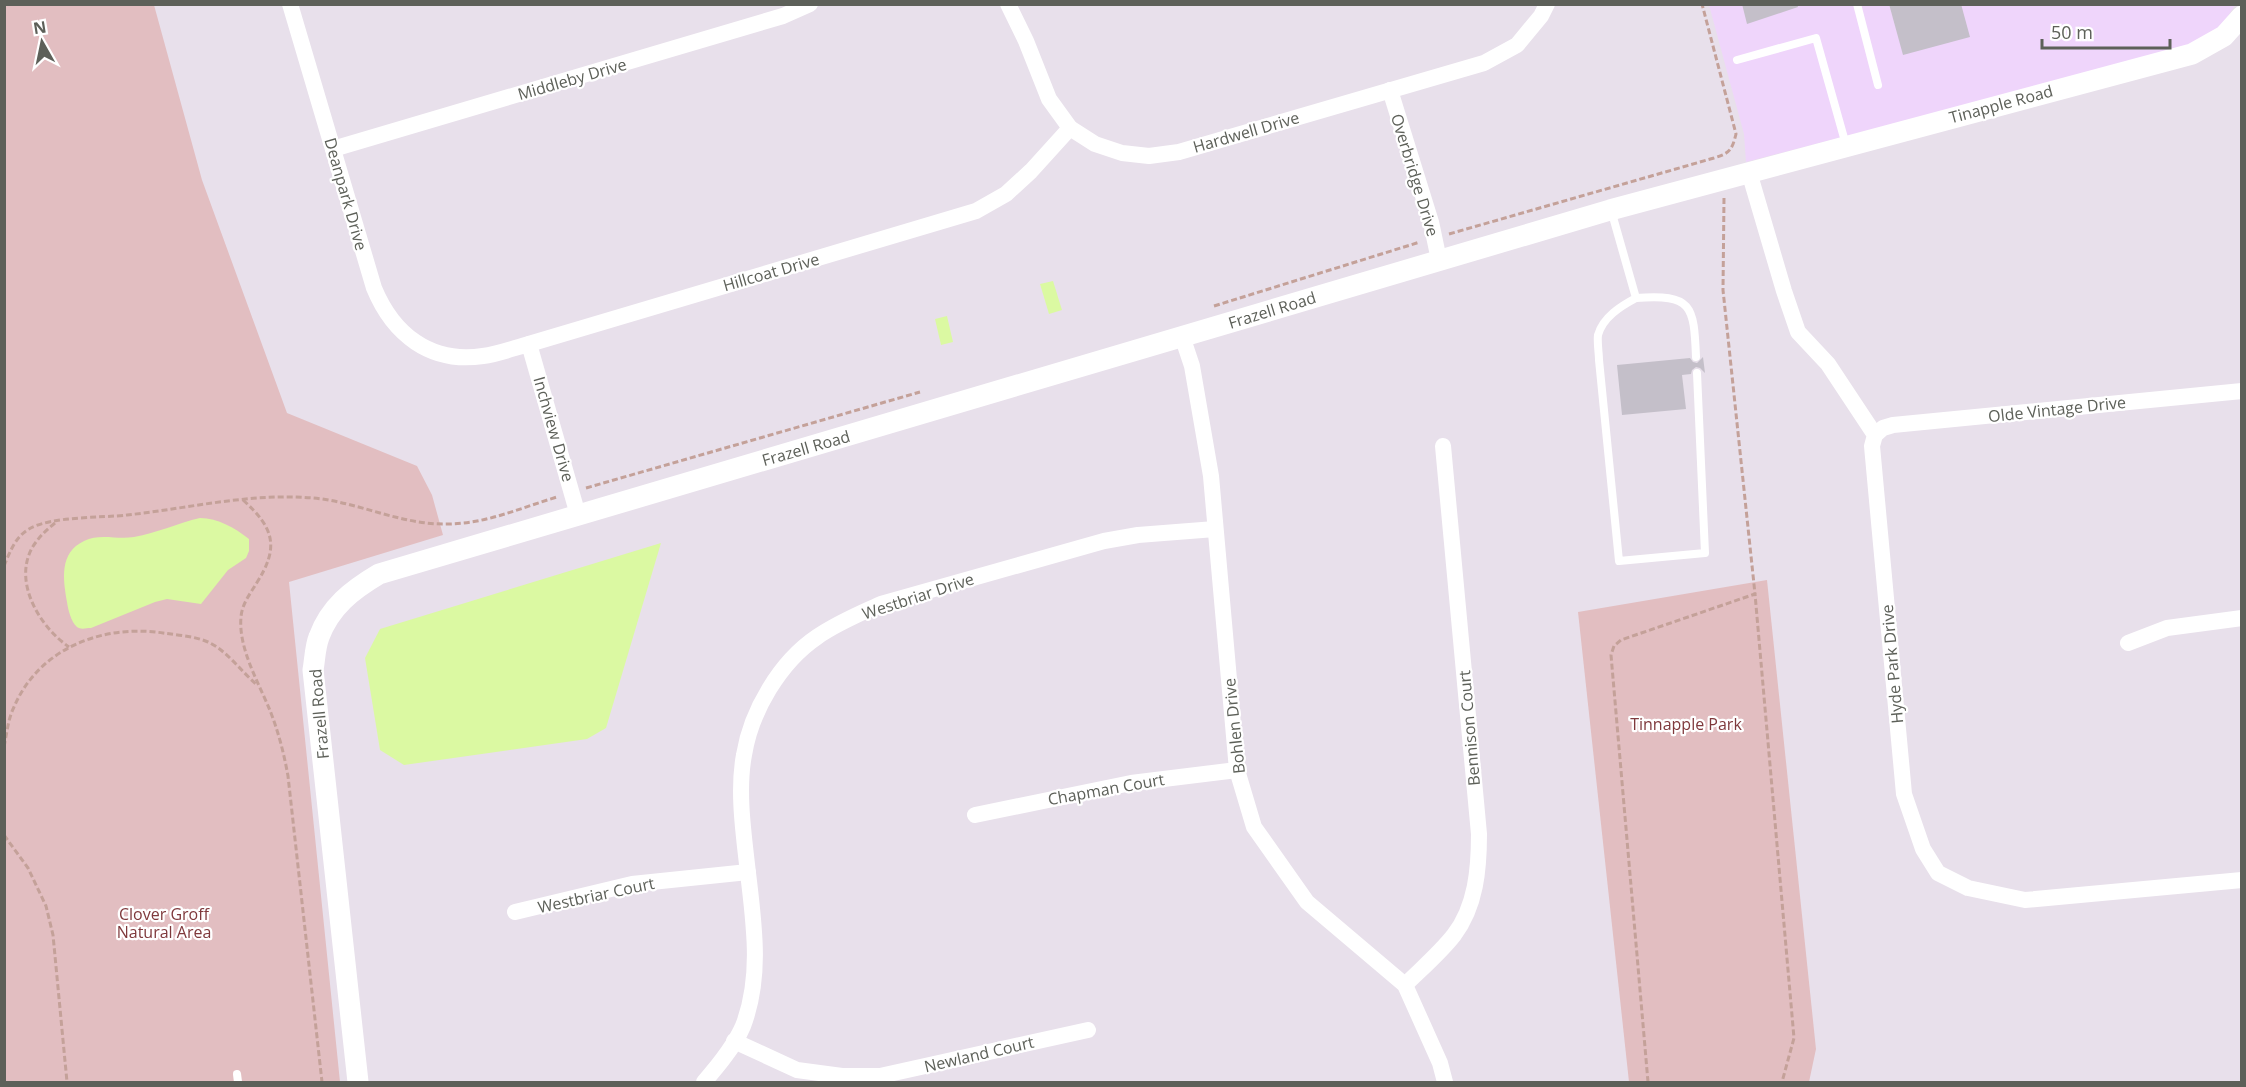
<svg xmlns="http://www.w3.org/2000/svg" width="2246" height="1087" viewBox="0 0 2246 1087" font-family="'Open Sans',sans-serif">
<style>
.commercial{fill:#efd5fb}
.green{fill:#e2bec1}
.water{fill:#dbf9a2}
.building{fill:#c4bfc9}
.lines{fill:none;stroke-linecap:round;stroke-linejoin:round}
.path{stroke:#c4a199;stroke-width:3;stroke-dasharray:6 3;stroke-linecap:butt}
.service{stroke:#fff;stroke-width:8}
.minor{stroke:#fff;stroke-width:16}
.tertiary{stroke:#fff;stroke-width:21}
.labels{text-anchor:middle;stroke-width:4.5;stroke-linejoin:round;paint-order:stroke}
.street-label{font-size:16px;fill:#5d6059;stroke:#fff}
.park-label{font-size:16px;fill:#7f393c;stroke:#fff}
</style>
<rect width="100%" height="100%" fill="#e8e0eb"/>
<polygon class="commercial" points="1709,5 2235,5 2225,21 2211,34 2178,49 1746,162 1744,134"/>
<g class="green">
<polygon points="5,5 154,5 202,180 287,413 417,466 432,495 443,535 289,582 340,1082 5,1082"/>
<polygon points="1767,580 1816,1049 1809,1082 1629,1082 1578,612"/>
</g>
<g class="water">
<polygon points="1053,281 1062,310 1049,314 1040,284"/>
<polygon points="947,316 953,342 941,345 935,319"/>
<path d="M200,518C218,518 235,528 249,539V551L246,558L228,570L201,604L167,599L155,602L91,628C86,628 81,630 77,627C71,622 68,609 67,602C63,579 59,553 84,541C100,533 117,540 134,537C157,533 178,523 200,518Z"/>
<polygon points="661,543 606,728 587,739 404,765 380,750 365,658 380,629"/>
</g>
<g class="building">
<polygon points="1742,4 1797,4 1798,7 1747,24"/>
<polygon points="1889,4 1961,4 1970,37 1903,55"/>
<polygon points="1703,357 1705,373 1700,368 1696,367 1692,370 1691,374 1682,375 1686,409 1622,415 1617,365 1690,358 1693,362 1697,363"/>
</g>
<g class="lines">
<g class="path">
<polyline points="1724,198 1723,290 1755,594"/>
<path d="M1449,234L1714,158C1730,153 1732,150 1736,134L1702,4"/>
<polyline points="1214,306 1420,242"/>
<polyline points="586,488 920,392"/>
<path d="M243,500C274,528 280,547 256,584C250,594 242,604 241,617C238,649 260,685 271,713C279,734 284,754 288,776L322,1082"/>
<path d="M55,523C46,530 38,538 32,548C13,583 40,627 69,647"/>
<path d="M4,566C10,552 15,537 29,529C51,516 101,518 127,515C192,508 257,491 322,499C364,505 404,525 447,524C486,524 520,508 557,497"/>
<path d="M4,747C7,733 8,719 14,707C39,648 103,624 163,633C177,635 194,636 208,642C226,650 241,671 256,684"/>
<polyline points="4,835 28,868 46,906 53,935 67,1082"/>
<polyline points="1648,1082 1611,655 1614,646 1621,640 1755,594 1794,1038 1782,1082"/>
</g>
<g class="service">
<polyline points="1857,4 1878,85"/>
<polyline points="1737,60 1816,38 1846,145"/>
<path d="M1611,210L1636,298C1621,306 1603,317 1598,335C1597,343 1599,353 1599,360L1619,561L1705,553L1697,373"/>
<path d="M1636,298C1692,294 1694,305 1696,357"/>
<polyline points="237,1074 238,1082"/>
</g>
<g class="minor">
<path d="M290,4L374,288C393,334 430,364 483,356C498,354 514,348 529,344L976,211L1006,194L1031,171L1070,128"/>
<polyline points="1008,4 1026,41 1049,99 1070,128 1095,144 1122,153 1149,156 1179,152 1484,63 1517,45 1541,16 1547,4"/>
<polyline points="1390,90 1431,222 1439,260"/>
<polyline points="333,149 783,16 810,4"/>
<polyline points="1749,172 1784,291 1798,332 1828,364 1875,435 1872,446 1904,794 1923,849 1938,873 1968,888 2025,900 2242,880"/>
<polyline points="1182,336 1192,366 1211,476 1237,770 1254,827 1307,902 1405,985 1440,1063 1445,1082"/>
<polyline points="529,344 578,515"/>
<polyline points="1875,435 1883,428 1893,425 2242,391"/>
<polyline points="2128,643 2167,628 2242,618"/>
<polyline points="975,815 1131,783 1237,770"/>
<polyline points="515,912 632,884 748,872"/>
<path d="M1405,985C1421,969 1440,953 1454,935C1476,906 1479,869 1479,834L1443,446"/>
<polyline points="734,1041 797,1070 842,1076 880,1076 1088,1030"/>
<path d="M704,1082C718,1066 734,1047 743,1026C762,977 754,924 748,873C744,836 737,792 744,755C751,711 780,662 817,637C837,623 859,614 881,604L1104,541L1138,535L1215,529"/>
</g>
<path class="tertiary" d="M358,1082L313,670C315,659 315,647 319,637C330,607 352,590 379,574L1610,210L2192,54L2224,36L2242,16"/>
</g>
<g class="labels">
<g class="street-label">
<text transform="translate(572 79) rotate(-16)" y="6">Middleby Drive</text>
<text transform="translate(2001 104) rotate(-15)" y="6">Tinapple Road</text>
<text transform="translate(1246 132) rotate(-16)" y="6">Hardwell Drive</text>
<text transform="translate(1415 175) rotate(73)" y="6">Overbridge Drive</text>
<text transform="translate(346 194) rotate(74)" y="6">Deanpark Drive</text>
<text transform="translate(771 272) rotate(-16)" y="6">Hillcoat Drive</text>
<text transform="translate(1272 310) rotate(-17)" y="6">Frazell Road</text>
<text transform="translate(2057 409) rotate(-6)" y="6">Olde Vintage Drive</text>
<text transform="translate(554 429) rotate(74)" y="6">Inchview Drive</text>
<text transform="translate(806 448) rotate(-16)" y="6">Frazell Road</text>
<text transform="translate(918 596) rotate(-18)" y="6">Westbriar Drive</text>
<text transform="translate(1892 664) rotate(-95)" y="6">Hyde Park Drive</text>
<text transform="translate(319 714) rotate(-95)" y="6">Frazell Road</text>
<text transform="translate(1234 726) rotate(-96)" y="6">Bohlen Drive</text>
<text transform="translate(1469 728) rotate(-95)" y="6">Bennison Court</text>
<text transform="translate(1106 789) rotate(-10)" y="6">Chapman Court</text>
<text transform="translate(596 895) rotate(-12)" y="6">Westbriar Court</text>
<text transform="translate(979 1054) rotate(-13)" y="6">Newland Court</text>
</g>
<g class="park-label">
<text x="1686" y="730">Tinnapple Park</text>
<text x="164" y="920">Clover Groff<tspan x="164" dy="18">Natural Area</tspan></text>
</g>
</g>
<rect width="2246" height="1087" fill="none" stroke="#5d6059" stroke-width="12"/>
<g transform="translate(42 42) rotate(351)" stroke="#ffffff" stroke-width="4.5" paint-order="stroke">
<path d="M0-4.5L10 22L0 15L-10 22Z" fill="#5d6059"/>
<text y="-9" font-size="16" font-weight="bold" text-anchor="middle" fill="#5d6059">N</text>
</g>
<path d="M2042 39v9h128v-9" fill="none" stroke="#5d6059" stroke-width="3"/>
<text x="2051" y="39" font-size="18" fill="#5d6059" stroke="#ffffff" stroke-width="4.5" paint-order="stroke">50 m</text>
</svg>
